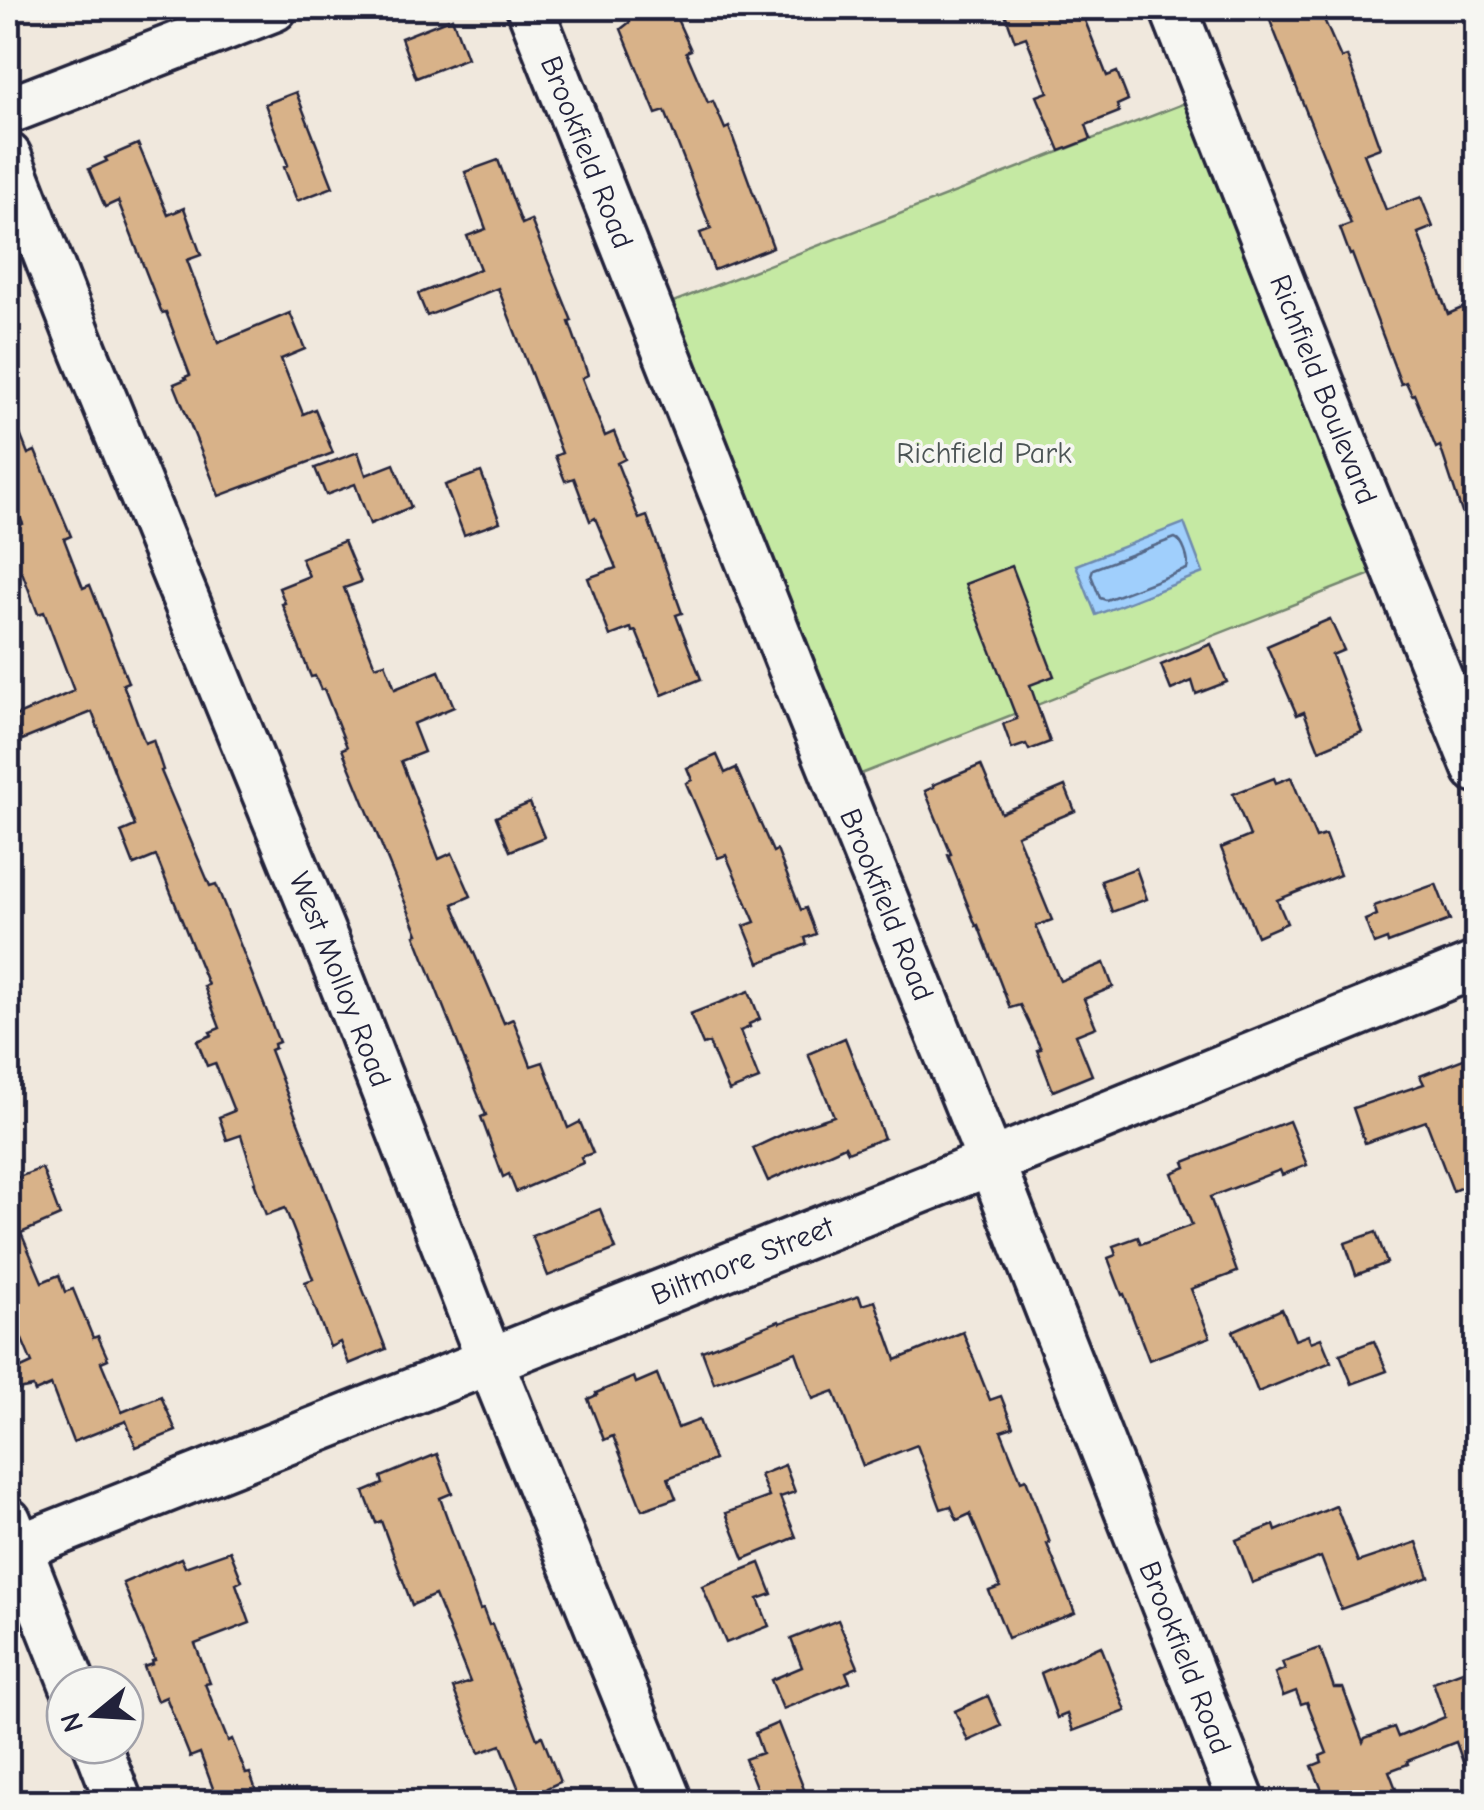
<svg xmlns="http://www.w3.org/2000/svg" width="1484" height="1810" font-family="'Comic Neue',sans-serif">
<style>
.green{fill:#c5e9a3;stroke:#74866f;stroke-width:2.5}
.water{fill:#a0cffc;stroke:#6e8aaf;stroke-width:2.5}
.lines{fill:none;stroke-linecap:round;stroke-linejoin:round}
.shore{stroke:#546788;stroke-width:2.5}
.building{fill:#d8b289;stroke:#22223b;stroke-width:2.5}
.minor-casing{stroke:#22223b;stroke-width:52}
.minor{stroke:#f6f6f2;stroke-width:45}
.labels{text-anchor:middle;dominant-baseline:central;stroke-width:8;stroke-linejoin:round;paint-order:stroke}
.street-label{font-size:30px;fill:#22223b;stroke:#f6f6f2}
.park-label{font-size:30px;fill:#4b5455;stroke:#f6f6f2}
</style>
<rect width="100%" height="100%" fill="#f0e8dd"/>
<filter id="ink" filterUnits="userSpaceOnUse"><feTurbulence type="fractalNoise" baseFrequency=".01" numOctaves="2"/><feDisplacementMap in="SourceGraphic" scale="20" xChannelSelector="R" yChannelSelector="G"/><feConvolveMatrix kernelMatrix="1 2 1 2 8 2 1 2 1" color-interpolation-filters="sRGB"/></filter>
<g filter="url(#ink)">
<path class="green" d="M1208 94 1394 565 838 783 650 311Z"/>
<path class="water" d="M1184 523 1203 573 1096 615 1076 565Z"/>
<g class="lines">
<path class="shore" d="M1175 538C1183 541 1190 561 1187 569L1106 600 1100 598 1091 575 1093 569Z"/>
</g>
<g class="building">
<path d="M623 8H672L691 50 686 52 708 103 713 101 725 129 729 127 773 247 714 270 700 233 711 229 665 111 656 114 621 29 630 22Z"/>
<path d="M1003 8H1080L1107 76 1117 72 1128 100 1117 105 1119 112 1086 125 1091 139 1060 151 1037 96 1048 92 1026 37 1015 41Z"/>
<path d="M1265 8H1319L1341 58 1347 56 1380 148 1364 154 1386 210 1421 197 1433 227 1418 233 1448 314 1476 302V539L1471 540 1440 446 1436 448 1414 394 1412 395 1406 382 1401 384 1352 254 1350 255 1340 228 1351 224Z"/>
<path d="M452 18 467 58 416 78 401 38Z"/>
<path d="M296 92 333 187 297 201 284 167 288 165 265 104Z"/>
<path d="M138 144 168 215 184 208 201 255 187 260 218 343 290 313 305 349 281 359 303 414 315 409 333 453 219 496 174 384 186 379 185 377 190 375 166 312 162 313 118 201 105 207 89 169 107 161 105 158Z"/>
<path d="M498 160 522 224 531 220 572 321 569 322 588 375 582 378 605 436 614 432 625 459 617 463 639 519 647 516 682 613 676 615 701 679 662 695 636 631 632 632 631 628 610 636 588 578 616 568 595 518 590 521 574 478 565 481 555 456 562 453 498 288 427 316 418 294 480 269 467 236 486 229 465 172Z"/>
<path d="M9 406 28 454 35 451 71 536 64 539 83 588 90 585 128 682 123 684 145 743 153 740 163 770 161 771 210 886 216 884 279 1042 274 1044 275 1048 270 1050 386 1349 349 1364 340 1342 330 1347 305 1282 313 1279 285 1208 266 1215 254 1182H256L241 1135 227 1140 219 1117 234 1111 215 1063 207 1066 197 1041 212 1035 210 1032 220 1028 204 986 208 985 156 856 134 865 121 832 135 826 92 712 22 740 13 717 74 691 44 612 38 614 22 572 16 575 8 556V531L23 524 8 489Z"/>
<path d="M358 452 366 475 394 464 411 507 370 524 355 484 326 495 315 468Z"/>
<path d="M481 472 500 522 464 535 445 485Z"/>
<path d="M344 541 361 582 344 588 375 666 385 663 395 689 439 671 454 707 413 724 424 752 401 761 439 859 452 853 471 896 453 904 504 1023 513 1019 531 1066 543 1062 568 1128 580 1122 593 1153 581 1157 583 1163 516 1192 509 1174 503 1177 481 1117 486 1115 415 935 418 934 342 749 347 747 324 689 321 690 315 676 311 677 282 604 285 603 279 588 309 576 301 558Z"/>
<path d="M1012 566 1054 676 1030 685 1050 742 1029 750 1026 744 1012 749 1003 724 1017 719 965 584Z"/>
<path d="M1330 619 1344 650 1332 655 1362 732 1319 750 1304 712 1297 715 1267 646Z"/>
<path d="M1211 644 1227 682 1196 694 1192 681 1171 690 1161 665Z"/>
<path d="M717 755 725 773 736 768 773 852 777 850 801 910 806 908 816 934 805 938 807 944 759 963 744 926 755 922 726 855 718 858 686 783 692 780 687 768Z"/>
<path d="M981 765 1001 813 1065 786 1075 811 1017 835 1052 920 1036 926 1060 981 1104 963 1113 987 1084 999 1096 1027 1076 1035 1092 1075 1053 1091 1037 1050 1041 1049 1020 1005 1010 1008 978 925 976 926 948 855 951 854 925 791 934 787 933 785Z"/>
<path d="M1291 777 1316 838 1325 835 1340 875 1277 900 1287 923 1257 936 1221 848 1250 836 1233 794 1274 778 1276 783Z"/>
<path d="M530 803 544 837 510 851 496 817Z"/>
<path d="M1136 868 1147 899 1112 912 1101 881Z"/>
<path d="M1436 884 1450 920 1388 943 1387 939 1374 944 1365 920 1377 915 1374 906Z"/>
<path d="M749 991 760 1019 749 1024 750 1027 740 1031 759 1079 729 1091 709 1043 703 1045 690 1014Z"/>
<path d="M845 1038 884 1138 848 1152 845 1146 768 1181 753 1148 794 1129 834 1116 808 1054Z"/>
<path d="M1476 1054V1181L1453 1191 1426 1121 1365 1143 1353 1108 1424 1084 1420 1076Z"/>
<path d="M1289 1121 1307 1165 1282 1175 1280 1170 1210 1197 1237 1272 1191 1289 1210 1337 1149 1360 1124 1294 1122 1295 1108 1258 1116 1255 1113 1246 1138 1237 1141 1244 1192 1225 1172 1173 1186 1167 1184 1162Z"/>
<path d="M42 1168 60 1216 21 1233 42 1282 59 1275 65 1292 73 1289 93 1338 98 1336 108 1359 101 1362 122 1412 161 1396 176 1431 136 1447 126 1421 73 1442 51 1385 35 1392 33 1387 8 1392V1374L32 1363 8 1306V1181Z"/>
<path d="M600 1209 616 1249 548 1276 532 1236Z"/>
<path d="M1376 1232 1387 1263 1356 1275 1345 1243Z"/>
<path d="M859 1296 862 1305 875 1301 896 1360 963 1332 990 1400 1001 1396 1013 1427 1001 1431 1021 1481 1026 1479 1050 1543 1047 1544 1075 1613 1008 1638 989 1591 1000 1587 970 1514 957 1520 951 1506 941 1509 917 1445 863 1466 834 1391 813 1399 796 1352 714 1383 702 1351 779 1321 780 1323Z"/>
<path d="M1282 1309 1295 1340 1308 1335 1311 1342 1321 1338 1331 1362 1258 1392 1233 1331Z"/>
<path d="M1374 1341 1387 1371 1352 1384 1340 1354Z"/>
<path d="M657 1374 678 1428 699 1420 714 1460 668 1478 676 1498 642 1510 613 1436 604 1440 588 1399 597 1395 596 1393 634 1377 636 1383Z"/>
<path d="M437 1454 452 1493 440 1498 480 1610 483 1609 489 1625 492 1624 537 1739 542 1736 560 1782 547 1788 553 1802H524L501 1745 479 1753 453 1688 470 1682 435 1595 412 1605 381 1521 376 1523 364 1492 383 1484 381 1477Z"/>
<path d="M785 1465 795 1492 780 1497 796 1537 744 1559 726 1513 769 1497 760 1475Z"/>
<path d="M1336 1506 1358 1562 1417 1542 1429 1577 1341 1609 1321 1557 1252 1583 1236 1540 1274 1525 1276 1531Z"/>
<path d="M230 1551 242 1581 236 1584 250 1623 195 1644 210 1683 205 1684 228 1741 232 1739 246 1774 250 1773 260 1802H218L200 1753 190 1757 166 1697 157 1701 144 1667 153 1664 152 1661 155 1660 123 1583 181 1558 185 1567Z"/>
<path d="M760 1563 772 1594 758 1599 769 1626 726 1643 702 1586Z"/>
<path d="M838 1620 858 1667 846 1672 850 1682 783 1709 771 1680 802 1667 791 1639Z"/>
<path d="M1101 1646 1126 1711 1073 1731 1067 1714 1057 1718 1041 1673Z"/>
<path d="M1320 1648 1334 1688H1343L1363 1742 1365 1738 1394 1727 1398 1737 1445 1717 1433 1682 1476 1666V1788H1472L1456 1742 1407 1761 1408 1764 1389 1771 1401 1802H1327L1312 1766 1322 1762 1320 1756 1327 1753 1307 1702 1301 1704 1296 1691 1283 1696 1275 1673 1285 1669 1282 1662Z"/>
<path d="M988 1696 1001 1726 968 1741 955 1711Z"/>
<path d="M778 1723 809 1802H762L745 1759 762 1753 755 1733Z"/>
</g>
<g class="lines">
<g class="minor-casing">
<g id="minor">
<path id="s1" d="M530 8 790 665 991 1162 1242 1802"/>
<path id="s2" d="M1173 8 1354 467 1476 769"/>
<path d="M8 111 274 8"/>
<path id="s3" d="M8 156 84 351 333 959 490 1361 669 1802"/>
<path d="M8 1521 73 1685"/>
<path id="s4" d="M8 1552 991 1162 1476 965"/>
<path d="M97 1745 119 1802"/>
</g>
</g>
<use href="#minor" class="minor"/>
</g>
</g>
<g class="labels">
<g class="street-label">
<text stroke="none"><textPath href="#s1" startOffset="155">Brookfield Road</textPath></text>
<text stroke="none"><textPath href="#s2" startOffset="410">Richfield Boulevard</textPath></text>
<text stroke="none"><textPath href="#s1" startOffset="965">Brookfield Road</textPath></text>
<text stroke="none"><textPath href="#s3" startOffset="888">West Molloy Road</textPath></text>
<text stroke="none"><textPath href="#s4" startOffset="790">Biltmore Street</textPath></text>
<text stroke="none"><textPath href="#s1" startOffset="1775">Brookfield Road</textPath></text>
</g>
<g class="park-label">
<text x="984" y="453">Richfield Park</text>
</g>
</g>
<rect width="1484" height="1810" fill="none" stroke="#f6f6f2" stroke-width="40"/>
<rect x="20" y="20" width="1444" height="1770" fill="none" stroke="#22223b" stroke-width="4" filter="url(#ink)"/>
<g transform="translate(95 1715) rotate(252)"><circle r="48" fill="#f6f6f2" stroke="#a1a1a9" stroke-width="2.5"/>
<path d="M0-8L18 38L0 25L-18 38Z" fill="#22223b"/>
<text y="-15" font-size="28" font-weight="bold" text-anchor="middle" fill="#22223b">N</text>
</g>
</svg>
